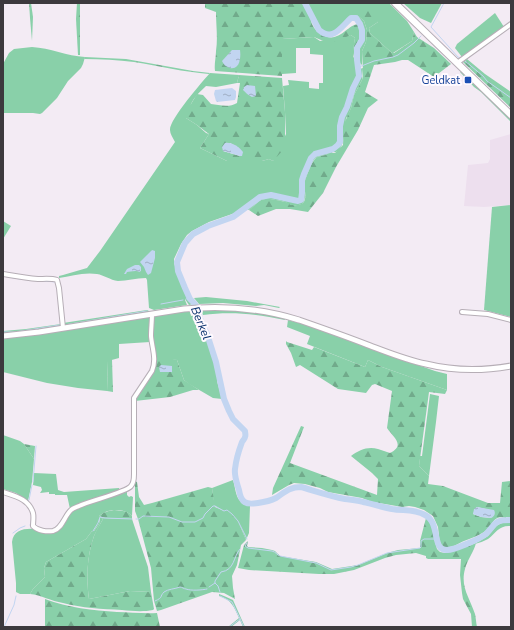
<svg xmlns="http://www.w3.org/2000/svg" width="514" height="630" font-family="'Nunito Sans',sans-serif">
<style>
.built{fill:#eddfee}
.grass{fill:#89d0a9}
.forest{fill:url(#forest-firs);fill-rule:evenodd}
.water{fill:url(#water-ripples)}
.lines{fill:none;stroke-linecap:round;stroke-linejoin:round}
.stream{stroke:#c2d5f1;stroke-width:1}
.river{stroke:#c2d5f1;stroke-width:6}
.minor-casing{stroke:#b6aeb6;stroke-width:6}
.tertiary-casing{stroke:#b6aeb6;stroke-width:7}
.secondary-casing{stroke:#b6aeb6;stroke-width:8}
.minor{stroke:#fff;stroke-width:4}
.tertiary{stroke:#fff;stroke-width:5}
.secondary{stroke:#fff;stroke-width:6}
.transit-dot{fill:#1a4fb4;stroke:#fffaff;stroke-width:1.5}
.labels{text-anchor:middle;dominant-baseline:central;stroke-width:4;stroke-linejoin:round;paint-order:stroke}
.transit-label{font-size:11px;fill:#164399;stroke:#fffaff;text-anchor:end}
.water-label{font-size:12px;font-style:italic;fill:#0a326d;stroke:#fffaff}
</style>
<defs>
<pattern id="forest-firs" width="22" height="20" patternUnits="userSpaceOnUse"><rect width="22" height="20" fill="#89d0a9"/><path d="M5 1l3.5 6h-7zM16 11l3.5 6h-7z" fill="#71aa8b"/></pattern>
<pattern id="water-ripples" width="26" height="14" patternUnits="userSpaceOnUse"><rect width="26" height="14" fill="#c2d5f1"/><path d="M2 4q2-2 4 0t4 0M15 11q2-2 4 0t4 0" fill="none" stroke="#9faec4"/></pattern>
</defs>
<rect width="100%" height="100%" fill="#f3ebf4"/>
<path class="built" d="M511 134V205L484 207 464 206 468 165 488 163 490 159V140Z"/>
<g class="grass">
<path d="M307 3H389L407 21 414 32 412 41 393 53H392L370 33 369 28 378 22 357 15 364 21 367 30 366 42 362 51V64L361 65C359 60 357 54 359 49 359 46 362 44 363 40 365 34 363 20 356 17 354 16 352 16 350 16 343 25 336 35 324 32L320 29Z"/>
<path d="M403 3H442L431 23 420 18Z"/>
<path d="M495 13 504 27 462 57 455 48 457 44Z"/>
<path d="M351 35 355 38 353 51V56L357 64 358 75 352 87 345 108 341 117 339 125 338 142 334 147 316 152 309 158 301 177 299 199 298 200 290 197 270 194 260 195 235 213 209 222 192 231 187 235 181 244 174 259V263L175 266 176 271 183 289 188 299 193 304 189 305 185 299V300L187 305 154 310 149 308 147 280 146 278C136 278 127 281 118 281 110 280 104 275 97 274 84 272 71 276 59 278V276L63 275 87 268 100 251 175 142C173 138 170 134 170 130 169 120 202 82 210 73L239 75 237 83 216 87 206 86C193 98 191 102 186 118L197 125 206 133 209 134 200 148 227 161H262L269 159 273 161 286 134 285 112 283 86 289 85 288 80 309 82V88L319 89V83H323V55L310 54V48H296V73L282 74V39L314 37 320 41Z"/>
<path d="M32 47C50 48 67 56 85 57L83 64 81 68 68 81 57 98 42 113 40 114 33 113H3V64L9 53 14 49Z"/>
<path d="M363 68 362 80 354 95 351 108 348 116 346 118C345 126 345 159 330 151 330 152 326 155 325 155 322 156 319 156 316 158 312 160 305 178 305 183 304 188 307 200 302 204 300 205 293 206 290 205 290 205 286 202 285 202 280 200 265 198 261 200 257 202 253 207 249 210L247 209C252 205 257 200 263 198 272 194 289 200 298 202L302 200C303 194 302 188 303 182 304 175 308 165 312 159 318 150 332 154 339 145 344 139 341 126 344 118 345 115 346 113 348 110 350 103 351 96 354 89 358 79 360 81 360 69Z"/>
<path d="M462 71 511 119V122L481 92 474 87 460 72Z"/>
<path d="M511 205V317L484 310 492 207Z"/>
<path d="M3 221 11 226 3 239Z"/>
<path d="M206 297 247 301 280 307 279 308 264 305 256 306 223 303 199 304 194 298Z"/>
<path d="M147 310 149 311V313L65 326 63 323Z"/>
<path d="M195 310 201 329 206 337 215 366 217 373V381L222 399 213 398 189 384 184 380 177 360 156 358C154 347 149 324 156 315L190 311 191 316H192L191 311Z"/>
<path d="M201 310H242L284 317 285 320C257 314 231 311 203 315Z"/>
<path d="M149 316 151 319 150 342 119 344V358L108 361 107 391 78 388 47 383 3 372V338Z"/>
<path d="M288 320 303 324 435 371 447 374V390L382 367 368 360 365 367 307 344 310 336 287 327Z"/>
<path d="M61 324V327L3 334V331L26 329Z"/>
<path d="M430 394 439 396 436 422 429 476 419 466 420 456H422Z"/>
<path d="M3 435 20 441 24 444 34 459 32 482 28 501 16 493 3 489Z"/>
<path d="M34 473 56 474 58 490 64 492 119 488V491L70 509 67 495H55V494H49V492L40 493 42 490 41 487 33 485Z"/>
<path d="M233 480C237 494 235 502 250 506L249 533 246 540C241 528 239 520 228 513 223 510 218 509 214 505L212 488Z"/>
<path d="M127 490V495L129 497 131 496 133 497 132 516C127 510 116 509 108 511 104 512 102 514 99 516L105 518 132 519 148 567 151 592 130 591 89 599C86 578 87 556 94 536 96 530 100 525 103 519L101 518 99 519V524L93 532 92 531 86 539 46 562 44 568 45 577 33 589 30 594H20L16 592V583L12 542C14 523 40 529 52 532L71 511 81 506Z"/>
<path d="M504 522 511 523V526C499 525 497 532 488 539 484 541 479 543 475 544L476 543 488 536 496 526Z"/>
<path d="M219 594 224 596 233 600 245 627H243L240 620 231 627H228L239 618C234 607 232 600 219 596Z"/>
</g>
<g class="forest">
<path d="M29 3H31L33 17 32 41 30 18Z"/>
<path d="M77 3H80V55H78L76 19Z"/>
<path d="M205 3H303C305 7 308 10 309 14 311 18 311 23 313 26 315 30 319 33 322 35 342 45 348 20 362 25 365 33 357 41 355 48 355 52 355 56 355 59 351 53 354 45 355 38L351 35 336 41 328 43 314 37 282 39V76L215 71C214 64 216 58 216 51 218 38 216 25 216 12L205 8Z"/>
<path d="M370 8 378 22 369 28 370 33 392 53H394L412 41 414 32 417 37 434 48 451 64 434 77 408 60H402L395 62 374 65 365 92 378 100 368 108 358 130 336 167 323 193 308 212 290 209H276L258 216 249 210C253 207 257 202 261 200 267 197 283 201 289 203L290 205C294 205 299 206 303 203 308 198 303 187 305 181 306 177 312 161 316 158 318 156 322 156 325 155 326 155 330 152 330 151L333 153H335L343 145 344 124 351 108 354 95 362 80 363 76V71L362 51 366 42 367 30 364 21 357 15Z"/>
<path d="M85 57 126 59 193 71 210 73 209 74C184 72 159 66 134 62 118 60 101 59 84 59Z"/>
<path d="M467 59 485 74 511 92V108L463 62Z"/>
<path d="M239 75 282 78 285 112V148L273 161 269 159 262 161H227L200 148 209 134 197 125 186 118 184 112 186 107 191 104 197 94 203 95 211 104C219 105 229 108 237 103L240 83H237ZM230 143 239 148 240 156 223 151Z"/>
<path d="M286 341 287 342 312 350 314 347 365 367 368 360 382 367 447 390 445 394 429 392 419 466 429 476 428 484 443 486 488 503H500L502 482 511 481V517H506V518C492 514 493 527 484 532 478 536 471 538 464 541 459 543 454 547 449 547 445 548 443 547 440 545L438 527 433 516 424 510 415 507 409 506 402 507 385 504 372 502 362 498 328 492 320 488 305 484 294 483 289 485 272 495 273 488 301 426 304 427 290 463 377 495 378 479 372 473 351 456C359 450 368 446 378 449 382 450 386 452 390 453 406 445 393 437 387 428L392 391 375 384 372 385 366 393 338 389 300 365 296 367 291 353 286 344ZM477 507 494 511 491 518 481 517 473 514Z"/>
<path d="M164 357 177 360 184 380 199 390H193L170 397 135 401V398L145 383 156 358Z"/>
<path d="M108 360H112L113 392 107 391Z"/>
<path d="M24 444 35 446 34 459Z"/>
<path d="M135 481 137 482 139 497 144 505 152 503 208 487 212 488 215 507 224 511H227L231 514 238 521 246 540 241 545 237 565 232 576 233 588 235 599 224 593 212 592 161 610 157 611 154 601 151 568 138 519 135 511Z"/>
<path d="M114 510C122 511 127 510 132 516V519L105 518 99 516C104 512 108 511 114 510Z"/>
<path d="M100 517 103 519C100 524 97 530 94 536 87 556 86 578 89 599L130 591 151 592 154 609 153 610C143 612 132 611 122 610 102 609 82 608 63 603 51 601 41 595 30 594L33 589 45 577 44 568 46 562 86 539 92 531H94L99 524Z"/>
<path d="M426 518 432 525 434 538 437 549 440 552 445 553 450 552 458 548H463L476 543C474 552 467 560 465 569 460 587 470 598 475 614 476 618 476 623 477 627H472L471 614 463 599 462 593 460 575 461 559H428L426 558V556L416 553 396 555 385 558 354 570 334 574H319L249 570 238 568 244 545 248 541 247 546 248 547 262 548 272 550 275 551 280 556 316 562 332 569 358 565 387 553 398 550 420 548V541Z"/>
<path d="M45 599C68 608 93 610 117 612 130 612 144 614 157 613L160 627H45Z"/>
</g>
<g class="water">
<path d="M232 50H240C241 57 240 70 230 68 226 67 224 65 222 61Z"/>
<path d="M247 85 255 86 256 96 252 97C248 95 246 93 243 90L244 87Z"/>
<path d="M232 88 236 91V97L235 100 217 102 216 101 214 94 215 90Z"/>
<path d="M225 143C232 142 239 147 243 152L242 156H240L223 151 222 147Z"/>
<path d="M152 250 155 251V258L151 273 148 275 146 272 144 267 140 262Z"/>
<path d="M135 265H139L141 267V271L139 272C136 270 130 272 127 272L126 274H124L127 269Z"/>
<path d="M161 365 172 366V372H160L159 367Z"/>
<path d="M477 507 494 510C496 514 494 517 491 518L481 517 473 514 474 509Z"/>
</g>
<g class="lines">
<g class="stream">
<path d="M444 3 431 27 458 57 460 58"/>
<path d="M465 61 483 76 487 81 511 98"/>
<path d="M359 67 374 61 393 57 398 55 414 43 421 36"/>
<path d="M3 276 20 279 56 282"/>
<path d="M186 299 190 298"/>
<path d="M161 304 183 300"/>
<path d="M64 325 147 311"/>
<path d="M3 332H15L60 325"/>
<path d="M33 482 36 446"/>
<path d="M28 501 29 500 32 485"/>
<path d="M136 519H139L143 516 169 517 182 522H195L203 518 205 514 213 506H215L224 511 227 510 232 514 238 521 247 539"/>
<path d="M30 525 31 523 32 517"/>
<path d="M93 531 98 523 100 517 104 518 132 519"/>
<path d="M13 533 20 528 25 526"/>
<path d="M247 543 245 546 248 548 272 551C276 552 277 555 280 556L316 563 331 570 351 567 358 565 387 553 420 548 421 547V541L424 539H437"/>
<path d="M215 583 218 586 220 592"/>
<path d="M209 587 215 583V581L221 572C235 570 233 557 240 549"/>
<path d="M220 596 232 602 244 627"/>
<path d="M155 601C164 597 159 597 164 592 168 589 175 589 180 587 182 587 184 589 186 589 191 591 203 590 207 589"/>
<path d="M4 627 14 605 16 596"/>
<path d="M229 627 240 619"/>
</g>
<path class="river" d="M305 3 319 30C333 42 341 27 351 18H356L360 24 362 30V40L357 48V60L359 76 353 88 347 107 342 117 340 126V142L338 145 333 149 315 154 311 158 304 174 302 180V193L301 200 298 201 271 195 260 197 233 217 208 226 193 234 185 243 177 262 178 271 185 288 190 299 195 304 202 324 207 334 216 362 224 399 229 411 233 419 245 431C245 433 246 435 245 437 245 439 243 440 242 442 239 450 236 460 235 469 234 476 237 483 239 490 241 503 246 505 258 503 265 502 270 501 276 498 285 492 289 487 301 487 315 491 330 496 345 499 351 500 357 500 363 502 373 504 382 507 392 509 404 511 414 509 425 515 441 523 431 550 447 550 454 550 480 539 486 534 497 523 493 520 511 520"/>
<g class="minor-casing">
<g id="minor">
<path d="M457 63 511 24"/>
<path d="M3 274C15 276 26 278 38 279 44 279 51 278 57 280L59 288 63 328"/>
<path d="M462 312 488 314 511 320"/>
<path d="M3 492C15 496 29 499 33 513 34 517 33 522 33 526 38 531 47 532 53 531 62 529 65 515 71 510 73 508 77 507 79 506 89 501 127 492 131 486 134 483 134 478 134 474V398L152 371C157 359 152 348 151 336 151 329 152 321 152 314"/>
</g>
</g>
<g class="tertiary-casing">
<path id="tertiary" d="M3 336 39 332 184 309C224 305 260 308 299 320 322 328 345 336 368 345 387 352 406 360 426 364 454 371 483 371 511 366"/>
</g>
<g class="secondary-casing">
<path id="secondary" d="M395 3 511 115"/>
</g>
<use href="#minor" class="minor"/>
<use href="#tertiary" class="tertiary"/>
<use href="#secondary" class="secondary"/>
</g>
<rect class="transit-dot" x="464" y="76" width="8" height="8" rx="2"/>
<g class="labels">
<g class="transit-label">
<text x="460" y="80">Geldkat</text>
</g>
<g class="water-label">
<text transform="translate(201 323) rotate(68)">Berkel</text>
</g>
</g>
<rect width="514" height="630" fill="none" stroke="#3c393d" stroke-width="8"/>
</svg>
